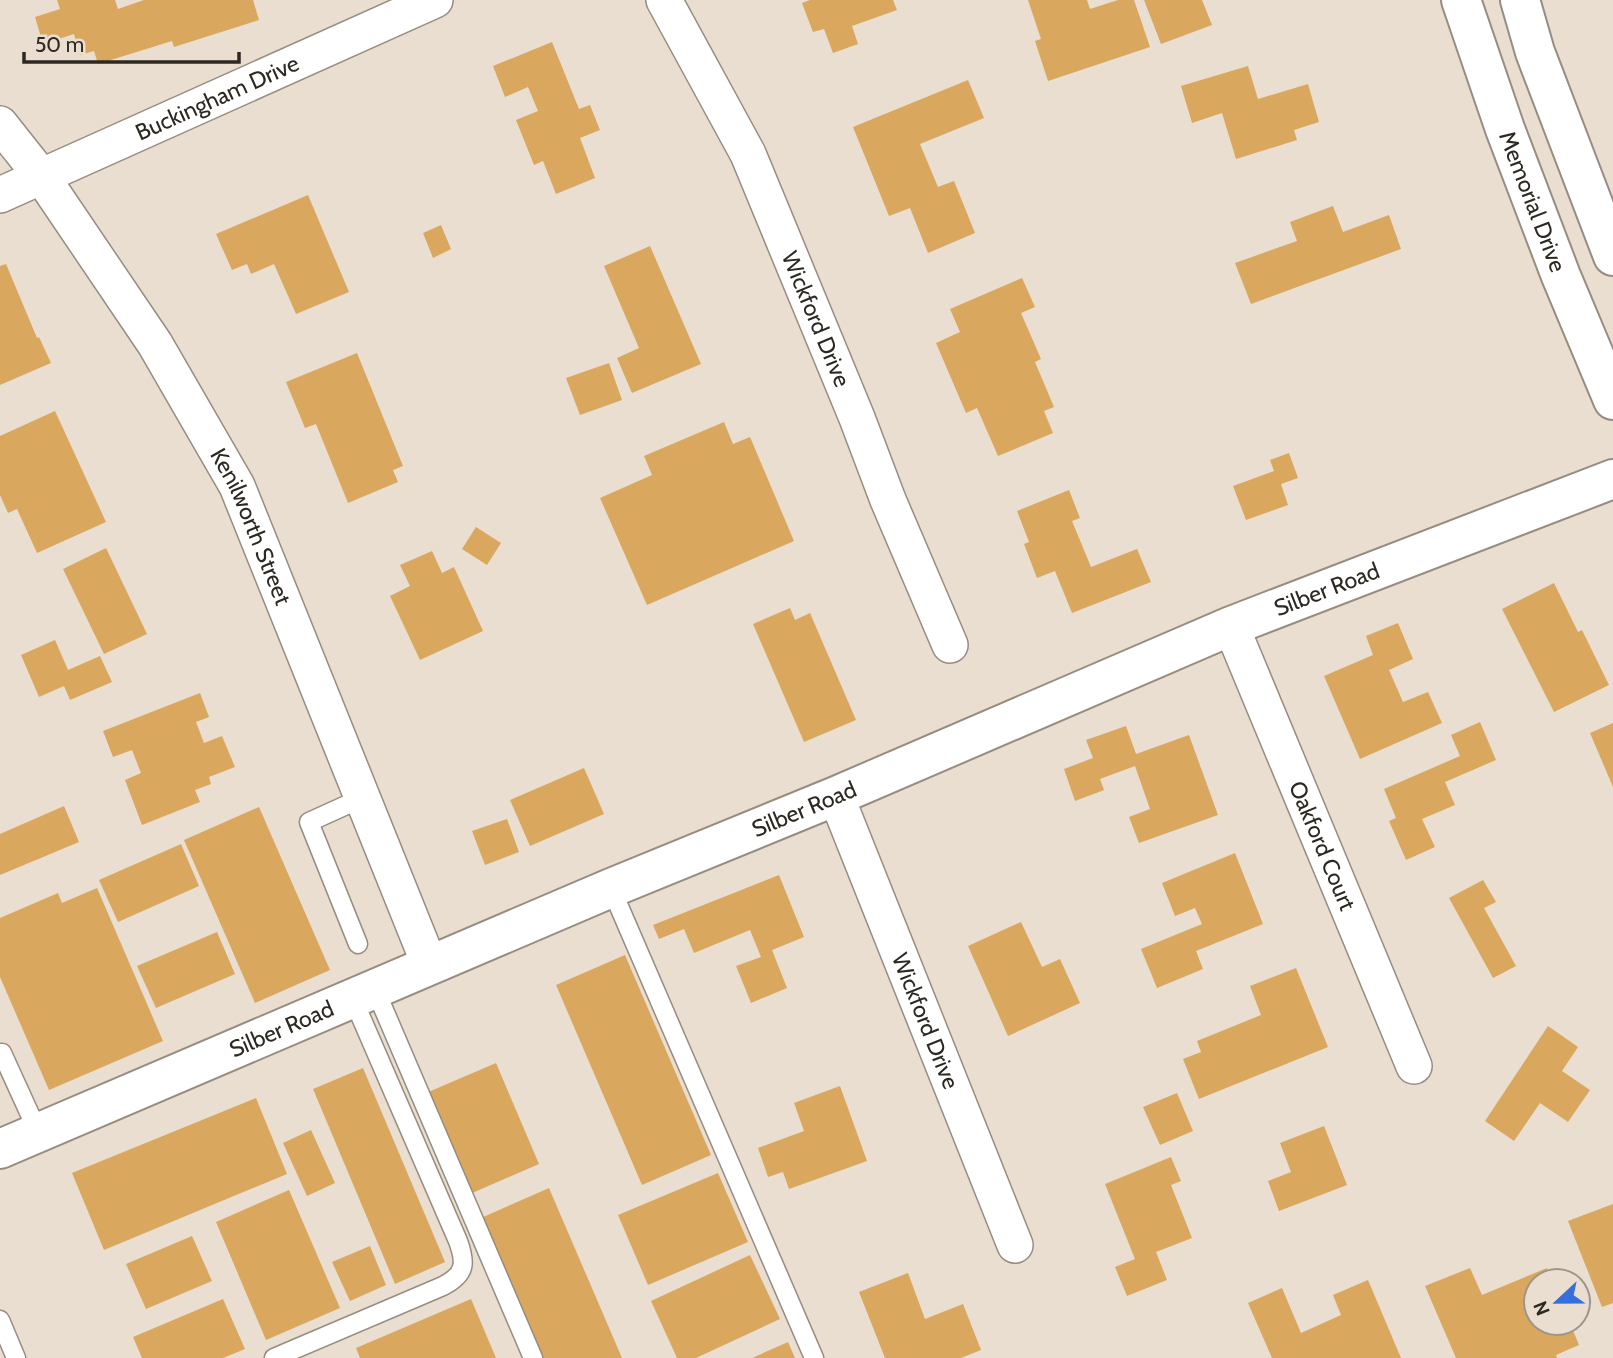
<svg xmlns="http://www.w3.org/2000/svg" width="1613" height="1358" font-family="Cabin,sans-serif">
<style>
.building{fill:#daa75f}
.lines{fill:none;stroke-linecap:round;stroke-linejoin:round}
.lane-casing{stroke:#968c80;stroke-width:21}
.street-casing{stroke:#968c80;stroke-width:38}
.secondary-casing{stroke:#968c80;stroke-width:42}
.lane{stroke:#fff;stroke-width:18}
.street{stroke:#fff;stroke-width:35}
.secondary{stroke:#fff;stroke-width:38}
.labels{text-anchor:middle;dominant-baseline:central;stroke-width:5;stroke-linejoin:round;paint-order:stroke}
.street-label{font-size:23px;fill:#2c2822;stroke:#e9ded0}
</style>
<rect width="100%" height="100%" fill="#e9ded0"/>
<g class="building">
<path d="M57 0H115L118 9 144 0H253L259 20 174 47 172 41 98 64 94 51 80 55 74 34 43 44 35 17 60 9Z"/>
<path d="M810 0H893L897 10 852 26 858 44 833 53 824 29 813 32 802 3Z"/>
<path d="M1028 0H1087L1090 9 1118 0H1134L1150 47 1048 81 1035 41 1041 39Z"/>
<path d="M1144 0H1202L1212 25 1161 44Z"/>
<path d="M552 42 579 109 590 105 600 130 580 138 595 178 556 194 543 161 534 165 516 120 538 111 528 87 505 97 493 66Z"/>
<path d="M1248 66 1258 99 1308 84 1319 122 1294 130 1297 140 1236 159 1222 113 1192 123 1181 86Z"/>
<path d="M968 80 984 118 920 144 938 187 954 181 975 233 928 253 910 208 889 216 853 127Z"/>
<path d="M308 195 349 292 296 314 274 264 251 274 247 264 232 270 216 234Z"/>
<path d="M1333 206 1343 232 1389 215 1401 249 1251 304 1235 263 1297 241 1290 222Z"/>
<path d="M441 225 451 249 433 258 423 233Z"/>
<path d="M650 246 701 364 632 393 617 358 639 348 604 266Z"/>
<path d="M6 264 37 338 39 337 51 363 0 385V266Z"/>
<path d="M1022 278 1035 307 1021 313 1041 359 1035 362 1054 407 1044 411 1053 433 998 456 977 408 966 413 936 343 960 332 950 309Z"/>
<path d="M357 353 403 466 393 470 398 482 348 503 316 424 305 428 286 382Z"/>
<path d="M609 363 622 400 580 415 566 378Z"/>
<path d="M55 411 106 522 37 553 17 509 8 513 0 495V436Z"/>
<path d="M724 422 733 444 750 437 794 541 647 605 600 498 652 475 644 456Z"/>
<path d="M1289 453 1298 478 1281 484 1288 505 1246 520 1233 486 1274 471 1270 460Z"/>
<path d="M1069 490 1080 518 1072 521 1091 567 1137 549 1151 582 1072 613 1055 571 1037 578 1024 544 1029 542 1017 511Z"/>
<path d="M476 527 501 543 487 565 462 549Z"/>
<path d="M106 548 147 634 104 654 63 569Z"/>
<path d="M432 551 442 573 454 567 483 631 420 660 390 596 410 586 400 565Z"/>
<path d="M1554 583 1578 632 1582 630 1609 685 1554 712 1502 609Z"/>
<path d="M790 608 795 620 810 613 856 720 804 742 753 624Z"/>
<path d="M1398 623 1413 659 1389 670 1403 702 1428 692 1442 723 1360 759 1324 676 1373 655 1366 636Z"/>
<path d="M55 640 68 670 100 656 112 682 70 700 64 686 39 697 21 655Z"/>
<path d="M200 693 209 717 196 722 204 743 222 736 235 767 209 777 211 784 195 790 200 802 142 825 125 780 141 773 132 750 113 757 103 731Z"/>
<path d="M1480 722 1496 760 1445 782 1455 805 1422 819 1435 847 1406 860 1389 821 1396 818 1384 789 1460 756 1451 735Z"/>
<path d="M1613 723V787L1590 733Z"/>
<path d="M1126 726 1136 754 1189 735 1218 815 1139 843 1129 817 1150 809 1135 766 1100 779 1104 790 1075 801 1064 769 1093 758 1086 740Z"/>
<path d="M584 768 604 814 530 846 510 800Z"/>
<path d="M64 806 79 842 0 875V834Z"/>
<path d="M259 807 330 970 255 1003 184 840Z"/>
<path d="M507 819 519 852 485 865 472 831Z"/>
<path d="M181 844 199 886 118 922 99 880Z"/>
<path d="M1235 853 1263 924 1196 951 1203 969 1157 988 1141 949 1202 924 1195 908 1175 916 1162 883Z"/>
<path d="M779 875 804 937 772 950 787 988 751 1003 736 966 761 957 750 930 694 953 684 929 659 939 653 925Z"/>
<path d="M1483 880 1496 902 1484 908 1516 966 1493 978 1449 898Z"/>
<path d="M97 888 163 1041 49 1090 0 977V918L58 893 62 903Z"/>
<path d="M1021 922 1042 967 1060 959 1080 1003 1008 1036 968 946Z"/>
<path d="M217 932 235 974 156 1008 137 966Z"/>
<path d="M625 955 711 1155 642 1185 556 985Z"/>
<path d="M1296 968 1328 1047 1199 1099 1183 1059 1201 1052 1197 1041 1261 1015 1250 986Z"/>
<path d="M1548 1026 1578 1047 1562 1071 1590 1090 1568 1122 1540 1103 1514 1141 1485 1121Z"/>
<path d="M496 1063 539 1164 470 1194 426 1093Z"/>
<path d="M363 1068 445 1262 395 1284 313 1089Z"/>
<path d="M840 1086 867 1161 789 1189 783 1172 768 1177 758 1148 804 1131 794 1103Z"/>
<path d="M1177 1093 1193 1131 1160 1145 1143 1107Z"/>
<path d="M256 1098 287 1174 104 1250 72 1173Z"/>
<path d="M1324 1126 1347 1185 1279 1211 1268 1181 1291 1172 1280 1143Z"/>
<path d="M311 1130 335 1183 307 1196 283 1143Z"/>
<path d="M1171 1157 1181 1181 1171 1185 1192 1238 1156 1252 1167 1280 1127 1296 1115 1267 1135 1259 1105 1184Z"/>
<path d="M718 1173 748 1242 648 1285 618 1215Z"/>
<path d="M549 1188 622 1358H541L481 1218Z"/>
<path d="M289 1190 340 1308 266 1340 216 1222Z"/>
<path d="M1613 1204V1303L1602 1307 1568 1221Z"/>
<path d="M192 1236 212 1281 146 1309 126 1264Z"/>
<path d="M370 1246 386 1285 350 1301 332 1262Z"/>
<path d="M750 1255 780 1319 696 1358H677L651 1301Z"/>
<path d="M1470 1268 1482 1295 1547 1268 1552 1281H1536V1323H1570L1579 1345 1556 1355 1557 1358H1456L1425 1286Z"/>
<path d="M908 1273 925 1319 963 1304 981 1350 961 1358H885L859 1292Z"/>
<path d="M1368 1280 1401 1358H1272L1248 1303 1282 1288 1301 1333 1341 1315 1333 1295Z"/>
<path d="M223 1299 245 1349 223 1358H142L133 1337Z"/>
<path d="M471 1299 496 1358H360L356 1348Z"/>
<path d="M788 1342 795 1358H752Z"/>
</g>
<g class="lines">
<g class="lane-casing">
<g id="lane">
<path d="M611 888 814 1358"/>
<path d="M358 944 309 822 362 798"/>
<path d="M375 989 533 1358"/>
<path d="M0 1053H2L38 1132"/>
<path d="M0 1320 16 1358"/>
<path d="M274 1358 443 1286C466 1274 466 1263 458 1241L353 999"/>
</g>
</g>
<g class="street-casing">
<g id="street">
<path id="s1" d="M664 0 748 154 857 418 888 500 950 645"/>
<path id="s2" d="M0 124 42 177 155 344 237 486 430 966"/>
<path id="s3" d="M0 195 435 0"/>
<path id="s4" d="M1231 626 1414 1066"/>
<path id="s5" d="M836 796 1015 1245"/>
</g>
</g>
<g class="secondary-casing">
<g id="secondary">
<path id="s6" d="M1461 0 1505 129 1561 276 1613 400"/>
<path d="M1520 0 1535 52 1613 256"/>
<path id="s7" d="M0 1149 611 888 836 796 1231 626 1613 479"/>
</g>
</g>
<use href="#lane" class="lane"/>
<use href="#street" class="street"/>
<use href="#secondary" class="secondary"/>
</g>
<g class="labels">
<g class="street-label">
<text stroke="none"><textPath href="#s3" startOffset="238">Buckingham Drive</textPath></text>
<text stroke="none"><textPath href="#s6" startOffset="214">Memorial Drive</textPath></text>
<text stroke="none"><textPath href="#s1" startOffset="354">Wickford Drive</textPath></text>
<text stroke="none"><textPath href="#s2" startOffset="476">Kenilworth Street</textPath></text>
<text stroke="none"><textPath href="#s7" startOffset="1440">Silber Road</textPath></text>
<text stroke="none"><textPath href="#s7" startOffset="873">Silber Road</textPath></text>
<text stroke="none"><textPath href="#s4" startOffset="238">Oakford Court</textPath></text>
<text stroke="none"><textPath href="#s5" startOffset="242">Wickford Drive</textPath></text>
<text stroke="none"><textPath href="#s7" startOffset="306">Silber Road</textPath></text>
</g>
</g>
<g transform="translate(1557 1302) rotate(248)"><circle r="33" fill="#e9ded0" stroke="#9d958a" stroke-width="2"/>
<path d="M0-5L12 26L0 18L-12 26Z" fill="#366edd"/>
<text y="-10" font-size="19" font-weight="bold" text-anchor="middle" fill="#2c2822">N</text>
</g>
<path d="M24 52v10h215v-10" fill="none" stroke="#2c2822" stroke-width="3.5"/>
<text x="35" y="52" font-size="21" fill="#2c2822" stroke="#e9ded0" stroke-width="5" paint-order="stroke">50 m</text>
</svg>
